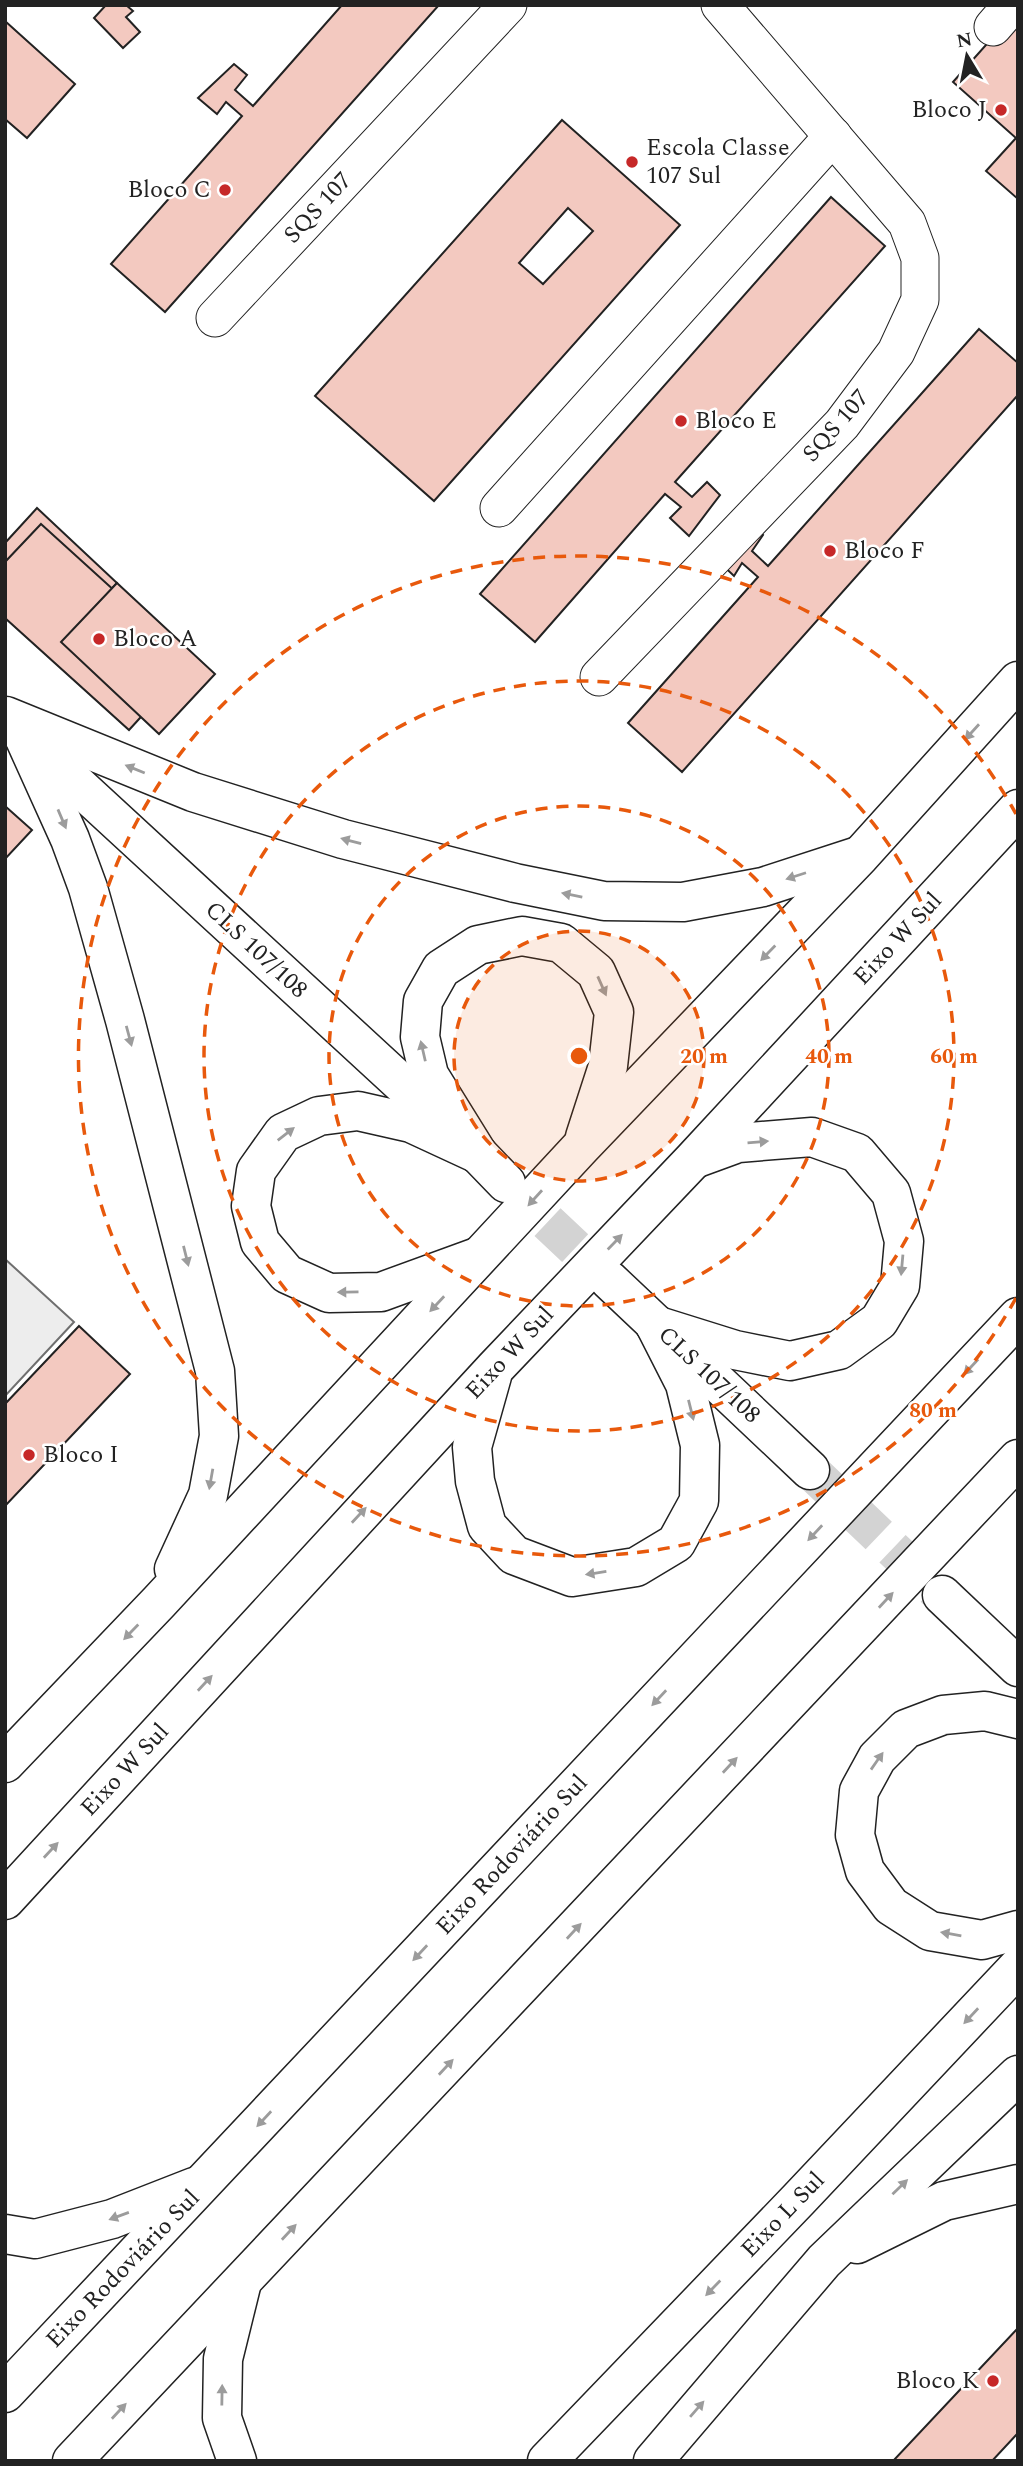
<svg xmlns="http://www.w3.org/2000/svg" width="1023" height="2466" font-family="Spectral,serif">
<style>
.parking{fill:#ededed;stroke:#6f6f6f;stroke-width:2}
.building{fill:#f3c9c0;stroke:#222;stroke-width:2;fill-rule:evenodd}
.lines{fill:none;stroke-linecap:round;stroke-linejoin:round}
.secondary-tunnel{stroke:#d3d3d3;stroke-width:38;stroke-dasharray:38 19;stroke-linecap:butt}
.street-casing{stroke:#222;stroke-width:39}
.secondary-casing{stroke:#222;stroke-width:41}
.primary-casing{stroke:#222;stroke-width:41}
.highway-casing{stroke:#222;stroke-width:41}
.street{stroke:#fff;stroke-width:37}
.secondary{stroke:#fff;stroke-width:38}
.primary{stroke:#fff;stroke-width:38}
.highway{stroke:#fff;stroke-width:38}
.oneway{fill:#9c9c9c}
.ring{fill:none;stroke:#e8590c;stroke-width:3.5;stroke-dasharray:12 9}
.poi-dot{fill:#c62828;stroke:#fff;stroke-width:2.5}
.labels{text-anchor:middle;dominant-baseline:central;stroke-width:5;stroke-linejoin:round;paint-order:stroke}
.poi-label{font-size:24px;fill:#222;stroke:#fff;text-anchor:start}
.street-label{font-size:24px;fill:#222;stroke:#fff}
.centre{fill:#e8590c;stroke:#fff;stroke-width:3.5}
.ring-label{font-size:21px;text-anchor:middle;font-weight:bold;fill:#e8590c;stroke:#fff;stroke-width:5;stroke-linejoin:round;paint-order:stroke}
</style>
<rect width="100%" height="100%" fill="#fff"/>
<path class="parking" d="M5 1259 74 1322 5 1396Z"/>
<g class="building">
<path d="M106 5H126L133 11 126 17 140 32 123 48 94 18Z"/>
<path d="M342 5H439L165 312 111 264 242 116 226 102 217 114 198 98 234 64 247 75 235 90 253 106Z"/>
<path d="M1018 9V199L986 171 1016 138 953 82Z"/>
<path d="M5 21 75 84 27 138 5 119Z"/>
<path d="M562 120 680 225 434 501 315 396ZM568 208 593 231 543 284 519 263Z"/>
<path d="M831 197 885 246 675 482 692 497 707 482 720 495 689 536 670 518 681 507 665 494 535 642 480 594Z"/>
<path d="M979 329 1018 363V395L682 772 628 723 758 577 742 563 734 576 714 557 750 523 763 535 752 551 768 566Z"/>
<path d="M37 508 117 583 61 642 5 589V543Z"/>
<path d="M41 524 192 661 129 730 5 618V562Z"/>
<path d="M117 583 215 674 159 734 61 642Z"/>
<path d="M5 806 32 830 5 859Z"/>
<path d="M79 1326 130 1374 5 1506V1404Z"/>
<path d="M1018 2328V2433L992 2461H893Z"/>
</g>
<g class="lines">
<g class="secondary-tunnel">
<path d="M506 1183 609 1280"/>
<path d="M810 1470 938 1592"/>
</g>
<g class="street-casing">
<g id="street">
<path d="M993 27 1012 5"/>
<path d="M215 318 508 5"/>
<path d="M499 508 833 136"/>
<path d="M599 677 842 424 896 352 920 300V258L907 223 720 5"/>
</g>
</g>
<g class="secondary-casing">
<g id="secondary">
<path d="M21 733 478 1154 506 1183"/>
<path d="M609 1280 810 1470"/>
<path d="M942 1595 1018 1667"/>
</g>
</g>
<g class="primary-casing">
<g id="primary">
<path d="M6 716 193 792 343 839 515 883 604 901 683 902 763 887 855 857"/>
<path d="M23 735 70 839 88 888 125 1020 215 1371 219 1436 208 1495 174 1569"/>
<path d="M478 1154 429 1075 420 1037 423 1001 441 969 478 945 522 936 561 943 596 972 614 1012 608 1066 585 1137"/>
<path d="M477 1257 381 1292 329 1293 287 1274 260 1242 251 1206 256 1171 283 1133 319 1116 358 1111 411 1123 478 1154"/>
<path d="M655 1325 735 1350 790 1361 839 1350 879 1321 900 1286 904 1241 891 1193 857 1153 812 1137 738 1143 697 1158"/>
<path d="M492 1376 472 1447 475 1481 487 1526 514 1555 572 1577 636 1567 676 1543 699 1501 700 1445 685 1384 655 1325"/>
<path d="M1018 1719 985 1711 943 1715 906 1729 877 1758 859 1791 855 1835 865 1871 891 1906 930 1931 982 1940 1018 1930"/>
<path d="M5 1763 159 1602 581 1147 860 856 1018 681"/>
<path d="M5 1900 495 1368 693 1160 1018 809"/>
<path d="M857 2244 944 2201 1018 2184"/>
<path d="M547 2461 799 2199 1018 1967"/>
<path d="M653 2461 824 2261 1018 2075"/>
</g>
</g>
<g class="highway-casing">
<g id="highway">
<path d="M5 2234 35 2239 112 2219 194 2187"/>
<path d="M5 2393 1018 1317"/>
<path d="M72 2461 1018 1459"/>
<path d="M237 2461 222 2418 223 2359 241 2286"/>
</g>
</g>
<use href="#street" class="street"/>
<use href="#secondary" class="secondary"/>
<use href="#primary" class="primary"/>
<use href="#highway" class="highway"/>
</g>
<defs><path id="oneway-solid" d="M-6-.8H1V-3.2L6.5 0L1 3.2V.8H-6Z" transform="scale(1.75)"/></defs>
<g class="oneway">
<use href="#oneway-solid" transform="translate(972 732) rotate(132)"/>
<use href="#oneway-solid" transform="translate(135 769) rotate(-158)"/>
<use href="#oneway-solid" transform="translate(62 819) rotate(67)"/>
<use href="#oneway-solid" transform="translate(351 841) rotate(-165)"/>
<use href="#oneway-solid" transform="translate(796 876) rotate(162)"/>
<use href="#oneway-solid" transform="translate(572 895) rotate(-169)"/>
<use href="#oneway-solid" transform="translate(768 953) rotate(134)"/>
<use href="#oneway-solid" transform="translate(602 986) rotate(66)"/>
<use href="#oneway-solid" transform="translate(129 1036) rotate(75)"/>
<use href="#oneway-solid" transform="translate(423 1051) rotate(-103)"/>
<use href="#oneway-solid" transform="translate(286 1134) rotate(-38)"/>
<use href="#oneway-solid" transform="translate(758 1142) rotate(-5)"/>
<use href="#oneway-solid" transform="translate(535 1198) rotate(132)"/>
<use href="#oneway-solid" transform="translate(615 1242) rotate(-46)"/>
<use href="#oneway-solid" transform="translate(186 1256) rotate(76)"/>
<use href="#oneway-solid" transform="translate(902 1265) rotate(95)"/>
<use href="#oneway-solid" transform="translate(348 1292) rotate(179)"/>
<use href="#oneway-solid" transform="translate(437 1304) rotate(133)"/>
<use href="#oneway-solid" transform="translate(971 1367) rotate(133)"/>
<use href="#oneway-solid" transform="translate(691 1410) rotate(76)"/>
<use href="#oneway-solid" transform="translate(211 1479) rotate(100)"/>
<use href="#oneway-solid" transform="translate(359 1515) rotate(-47)"/>
<use href="#oneway-solid" transform="translate(815 1533) rotate(133)"/>
<use href="#oneway-solid" transform="translate(596 1573) rotate(171)"/>
<use href="#oneway-solid" transform="translate(886 1600) rotate(-47)"/>
<use href="#oneway-solid" transform="translate(131 1632) rotate(134)"/>
<use href="#oneway-solid" transform="translate(205 1683) rotate(-47)"/>
<use href="#oneway-solid" transform="translate(659 1698) rotate(133)"/>
<use href="#oneway-solid" transform="translate(877 1761) rotate(-55)"/>
<use href="#oneway-solid" transform="translate(730 1765) rotate(-47)"/>
<use href="#oneway-solid" transform="translate(51 1850) rotate(-47)"/>
<use href="#oneway-solid" transform="translate(574 1931) rotate(-47)"/>
<use href="#oneway-solid" transform="translate(951 1934) rotate(-170)"/>
<use href="#oneway-solid" transform="translate(420 1953) rotate(133)"/>
<use href="#oneway-solid" transform="translate(971 2016) rotate(133)"/>
<use href="#oneway-solid" transform="translate(446 2067) rotate(-47)"/>
<use href="#oneway-solid" transform="translate(264 2119) rotate(133)"/>
<use href="#oneway-solid" transform="translate(900 2187) rotate(-44)"/>
<use href="#oneway-solid" transform="translate(119 2216) rotate(160)"/>
<use href="#oneway-solid" transform="translate(289 2232) rotate(-47)"/>
<use href="#oneway-solid" transform="translate(713 2288) rotate(134)"/>
<use href="#oneway-solid" transform="translate(222 2395) rotate(-89)"/>
<use href="#oneway-solid" transform="translate(697 2409) rotate(-49)"/>
<use href="#oneway-solid" transform="translate(119 2411) rotate(-47)"/>
</g>
<circle cx="579" cy="1056" r="125" fill="#e8590c" fill-opacity=".12"/>
<g class="ring">
<circle cx="579" cy="1056" r="125"/>
<circle cx="579" cy="1056" r="250"/>
<circle cx="579" cy="1056" r="375"/>
<path d="M1016 1298A500 500 0 1 1 1016 814"/>
</g>
<g class="poi-dot">
<circle cx="1001" cy="110" r="7"/>
<circle cx="632" cy="162" r="7"/>
<circle cx="225" cy="190" r="7"/>
<circle cx="681" cy="421" r="7"/>
<circle cx="830" cy="551" r="7"/>
<circle cx="99" cy="639" r="7"/>
<circle cx="29" cy="1455" r="7"/>
<circle cx="993" cy="2381" r="7"/>
</g>
<g class="labels">
<g class="poi-label">
<text x="987" y="110" text-anchor="end">Bloco J</text>
<text x="646" y="148">Escola Classe<tspan x="646" dy="28">107 Sul</tspan></text>
<text x="211" y="190" text-anchor="end">Bloco C</text>
<text x="695" y="421">Bloco E</text>
<text x="844" y="551">Bloco F</text>
<text x="113" y="639">Bloco A</text>
<text x="43" y="1455">Bloco I</text>
<text x="979" y="2381" text-anchor="end">Bloco K</text>
</g>
<g class="street-label">
<text transform="translate(318 208) rotate(-47)">SQS 107</text>
<text transform="translate(836 426) rotate(-49)">SQS 107</text>
<text transform="translate(898 939) rotate(-47)">Eixo W Sul</text>
<text transform="translate(256 950) rotate(43)">CLS 107/108</text>
<text transform="translate(510 1353) rotate(-47)">Eixo W Sul</text>
<text transform="translate(709 1375) rotate(43)">CLS 107/108</text>
<text transform="translate(125 1770) rotate(-47)">Eixo W Sul</text>
<text transform="translate(512 1855) rotate(-47)">Eixo Rodoviário Sul</text>
<text transform="translate(783 2215) rotate(-46)">Eixo L Sul</text>
<text transform="translate(123 2269) rotate(-46)">Eixo Rodoviário Sul</text>
</g>
</g>
<circle cx="579" cy="1056" r="10" class="centre"/>
<g class="ring-label">
<text x="704" y="1063">20 m</text>
<text x="829" y="1063">40 m</text>
<text x="954" y="1063">60 m</text>
<text x="933" y="1417">80 m</text>
</g>
<rect width="1023" height="2466" fill="none" stroke="#222222" stroke-width="14"/>
<g transform="translate(967 56) rotate(350)" stroke="#ffffff" stroke-width="5" paint-order="stroke">
<path d="M0-5L12 26L0 18L-12 26Z" fill="#222222"/>
<text y="-10" font-size="19" font-weight="bold" text-anchor="middle" fill="#222222">N</text>
</g>
</svg>
